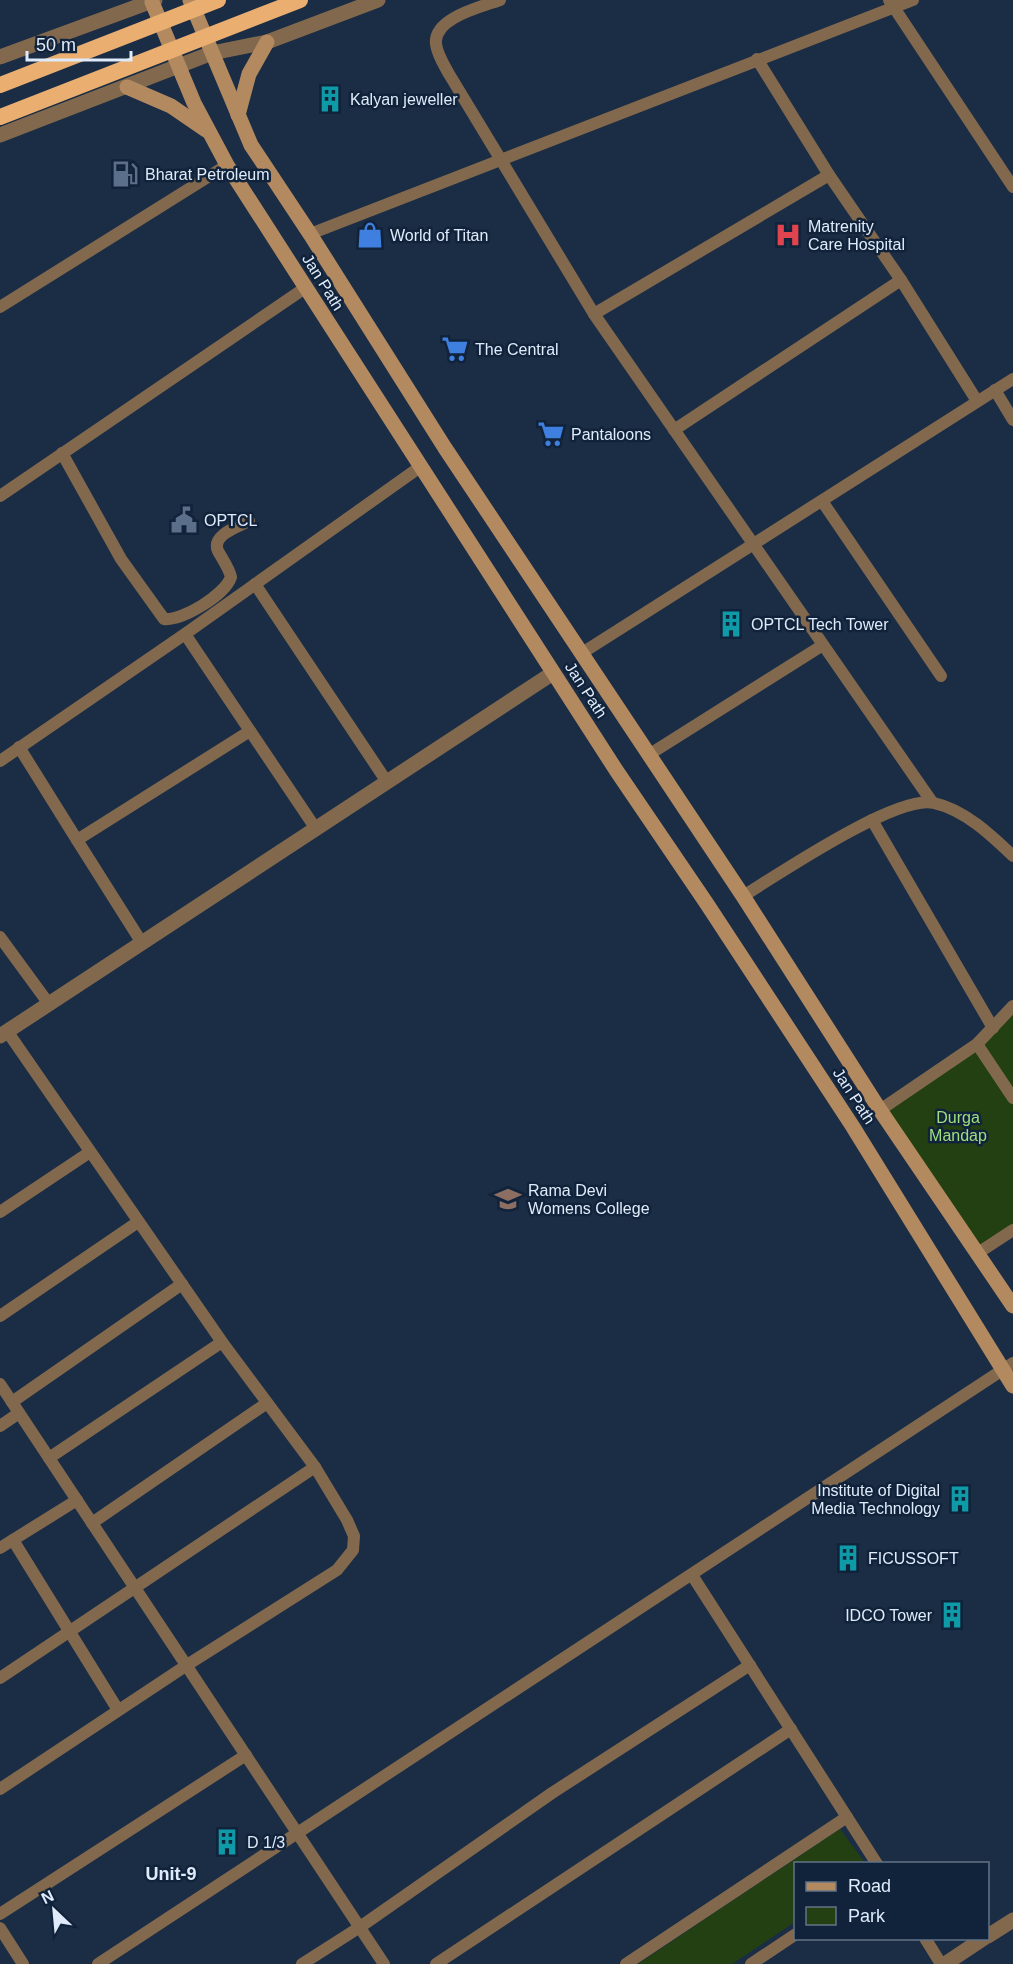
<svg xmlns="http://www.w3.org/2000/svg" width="1013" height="1964" font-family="Helvetica,sans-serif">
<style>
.green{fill:#234012}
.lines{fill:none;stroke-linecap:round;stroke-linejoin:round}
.minor{stroke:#82694e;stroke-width:12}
.tertiary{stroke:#82694e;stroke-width:15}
.secondary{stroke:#b38a5f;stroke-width:15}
.trunk-bridge{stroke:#eaaf70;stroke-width:16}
.labels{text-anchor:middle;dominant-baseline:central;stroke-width:5;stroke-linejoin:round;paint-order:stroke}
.poi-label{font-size:16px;fill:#dfebfa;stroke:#11233a;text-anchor:start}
.street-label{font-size:16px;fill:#dfebfa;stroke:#11233a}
.park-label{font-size:16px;fill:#9fde7d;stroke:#11233a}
.neighbourhood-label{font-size:18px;font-weight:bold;fill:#dfebfa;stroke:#11233a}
</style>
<rect width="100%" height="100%" fill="#1b2d44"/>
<g class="green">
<path d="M1013 1009V1093L979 1045Z"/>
<path d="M976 1047 1013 1101V1227L979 1251 883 1111Z"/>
<path d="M840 1829 865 1863 796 1864 795 1922 732 1964H638Z"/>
</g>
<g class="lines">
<g class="minor">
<path d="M500 0C481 7 433 18 436 44 437 54 444 65 449 74L594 314 932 802"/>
<path d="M889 0 1013 187"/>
<path d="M757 59 829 175 901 280 977 401"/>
<path d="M310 234 913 0"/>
<path d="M0 307 227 165"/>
<path d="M594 314 829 175"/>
<path d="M995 390 1013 420"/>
<path d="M674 430 901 280"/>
<path d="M62 453 121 559 164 619C182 621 225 595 231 577 229 568 223 560 218 551 211 535 238 527 249 521"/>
<path d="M0 496 305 288"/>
<path d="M822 501 941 676"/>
<path d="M255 584 387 782"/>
<path d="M185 634 316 829"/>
<path d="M582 653 1013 379"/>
<path d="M19 747 77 840 250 731"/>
<path d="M650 754 823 645"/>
<path d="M0 761 185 634 420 467"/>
<path d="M872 820 993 1028"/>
<path d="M77 840 142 943"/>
<path d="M743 896C779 874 897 794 934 803 965 810 991 835 1013 856"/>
<path d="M0 937 49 1004"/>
<path d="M977 1044 1013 1098"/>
<path d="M880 1110 977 1044 1013 1006"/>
<path d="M0 1212 90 1152"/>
<path d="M978 1253 1013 1230"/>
<path d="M0 1316 138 1222"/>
<path d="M0 1384 384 1964"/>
<path d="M12 1402 182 1284"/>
<path d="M0 1426 19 1413"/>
<path d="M49 1458 222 1342"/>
<path d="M92 1523 267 1403"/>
<path d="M13 1540 118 1710"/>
<path d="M0 1548 77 1500"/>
<path d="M692 1575 877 1864"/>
<path d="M0 1678 315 1467"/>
<path d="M0 1789 187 1665 337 1570 353 1550 354 1536 347 1520 315 1467 222 1342 7 1031"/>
<path d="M0 1914 246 1755"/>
<path d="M0 1928 23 1964"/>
<path d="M925 1938 941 1964"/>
<path d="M98 1964 1013 1363"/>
<path d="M302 1964 360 1927 552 1793 750 1665"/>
<path d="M436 1964 791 1729"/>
<path d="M626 1964 847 1817"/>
<path d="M751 1964 796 1934"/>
</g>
<g class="tertiary">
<path d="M0 57 155 0"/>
<path d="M0 135 212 53 267 42 378 0"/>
<path d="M0 1036 553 673"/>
<path d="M988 1936 1013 1920"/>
<path d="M945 1964 984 1938"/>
</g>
<g class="secondary">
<path d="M190 0 251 145 310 234 445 448 743 896 880 1110 1013 1306"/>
<path d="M152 2 194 103 227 165 616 770 707 904 853 1127 1013 1386"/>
<path d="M127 87 171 106 206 130"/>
<path d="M238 115 249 74 267 42"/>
</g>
<g class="trunk-bridge">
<path d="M0 85 218 0"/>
<path d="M0 117 300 0"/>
</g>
</g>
<defs>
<g id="building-bare" transform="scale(2.07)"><path d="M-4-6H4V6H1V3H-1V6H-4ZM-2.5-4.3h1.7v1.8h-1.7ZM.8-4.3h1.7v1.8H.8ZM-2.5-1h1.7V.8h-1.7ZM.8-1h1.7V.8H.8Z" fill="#0f9aa8" stroke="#11233a" stroke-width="2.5" paint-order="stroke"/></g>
<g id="fuel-bare" transform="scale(2.07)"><path d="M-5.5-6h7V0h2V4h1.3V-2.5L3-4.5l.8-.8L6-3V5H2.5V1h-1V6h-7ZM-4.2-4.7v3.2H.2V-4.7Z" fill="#5c6f8a" stroke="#11233a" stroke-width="2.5" paint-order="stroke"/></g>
<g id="shop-bare" transform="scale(2.07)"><path d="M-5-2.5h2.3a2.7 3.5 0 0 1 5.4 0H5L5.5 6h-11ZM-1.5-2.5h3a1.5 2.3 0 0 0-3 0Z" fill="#3f7fe0" stroke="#11233a" stroke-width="2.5" paint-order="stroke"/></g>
<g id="hospital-bare" transform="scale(2.07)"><path d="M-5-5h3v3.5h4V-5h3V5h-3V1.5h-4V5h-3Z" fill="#e0444e" stroke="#11233a" stroke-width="2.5" paint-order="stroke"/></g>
<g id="supermarket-bare" transform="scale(2.07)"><path d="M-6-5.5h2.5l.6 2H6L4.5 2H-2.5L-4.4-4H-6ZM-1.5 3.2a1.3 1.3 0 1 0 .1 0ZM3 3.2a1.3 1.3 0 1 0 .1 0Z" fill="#3f7fe0" stroke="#11233a" stroke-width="2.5" paint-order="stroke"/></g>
<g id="civic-bare" transform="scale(2.07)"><path d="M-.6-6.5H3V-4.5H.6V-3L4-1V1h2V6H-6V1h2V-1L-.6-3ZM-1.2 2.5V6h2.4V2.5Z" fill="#5c6f8a" stroke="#11233a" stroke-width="2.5" paint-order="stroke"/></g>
<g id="university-bare" transform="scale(2.07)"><path d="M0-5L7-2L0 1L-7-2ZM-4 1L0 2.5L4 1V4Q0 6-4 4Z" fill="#8d6e63" stroke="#11233a" stroke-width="2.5" paint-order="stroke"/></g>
</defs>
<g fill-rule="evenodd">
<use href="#building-bare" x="330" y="99"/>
<use href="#fuel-bare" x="125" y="174"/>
<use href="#shop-bare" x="370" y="235"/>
<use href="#hospital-bare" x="788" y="235"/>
<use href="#supermarket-bare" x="455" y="349"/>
<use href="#supermarket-bare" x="551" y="434"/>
<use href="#civic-bare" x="184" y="520"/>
<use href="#building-bare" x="731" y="624"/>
<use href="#university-bare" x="508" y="1199"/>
<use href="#building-bare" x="960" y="1499"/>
<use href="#building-bare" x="848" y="1558"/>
<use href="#building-bare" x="952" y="1615"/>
<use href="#building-bare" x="227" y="1842"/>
</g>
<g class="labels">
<g class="poi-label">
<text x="350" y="99">Kalyan jeweller</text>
<text x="145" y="174">Bharat Petroleum</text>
<text x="808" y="226">Matrenity<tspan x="808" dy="18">Care Hospital</tspan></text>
<text x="390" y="235">World of Titan</text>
<text x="475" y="349">The Central</text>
<text x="571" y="434">Pantaloons</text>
<text x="204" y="520">OPTCL</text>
<text x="751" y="624">OPTCL Tech Tower</text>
<text x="528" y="1190">Rama Devi<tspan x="528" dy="18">Womens College</tspan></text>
<text x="940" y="1490" text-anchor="end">Institute of Digital<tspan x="940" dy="18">Media Technology</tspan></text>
<text x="868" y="1558">FICUSSOFT</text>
<text x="932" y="1615" text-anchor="end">IDCO Tower</text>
<text x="247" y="1842">D 1/3</text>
</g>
<g class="street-label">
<text transform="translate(323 282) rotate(58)">Jan Path</text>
<text transform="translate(586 690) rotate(57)">Jan Path</text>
<text transform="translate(854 1096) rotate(57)">Jan Path</text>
</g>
<g class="park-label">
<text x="958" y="1117">Durga<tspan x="958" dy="18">Mandap</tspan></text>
</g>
<g class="neighbourhood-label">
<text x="171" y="1874">Unit-9</text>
</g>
</g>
<rect x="794" y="1862" width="195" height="78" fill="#11233a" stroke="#637387" stroke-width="1.5"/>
<rect x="806" y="1882" width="30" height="9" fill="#b38a5f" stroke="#637387" stroke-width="1.5"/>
<text x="848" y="1892" font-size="18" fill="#dfebfa">Road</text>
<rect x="806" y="1907" width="30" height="18" fill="#234012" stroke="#637387" stroke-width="1.5"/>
<text x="848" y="1922" font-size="18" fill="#dfebfa">Park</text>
<g transform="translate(54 1910) rotate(334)" stroke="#11233a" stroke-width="4.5" paint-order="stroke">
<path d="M0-4.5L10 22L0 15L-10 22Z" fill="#dfebfa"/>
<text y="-9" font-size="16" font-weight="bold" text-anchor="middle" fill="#dfebfa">N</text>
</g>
<path d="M27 51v9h104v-9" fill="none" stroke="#dfebfa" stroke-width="3"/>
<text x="36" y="51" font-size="18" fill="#dfebfa" stroke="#11233a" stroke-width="4.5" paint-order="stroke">50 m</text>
</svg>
